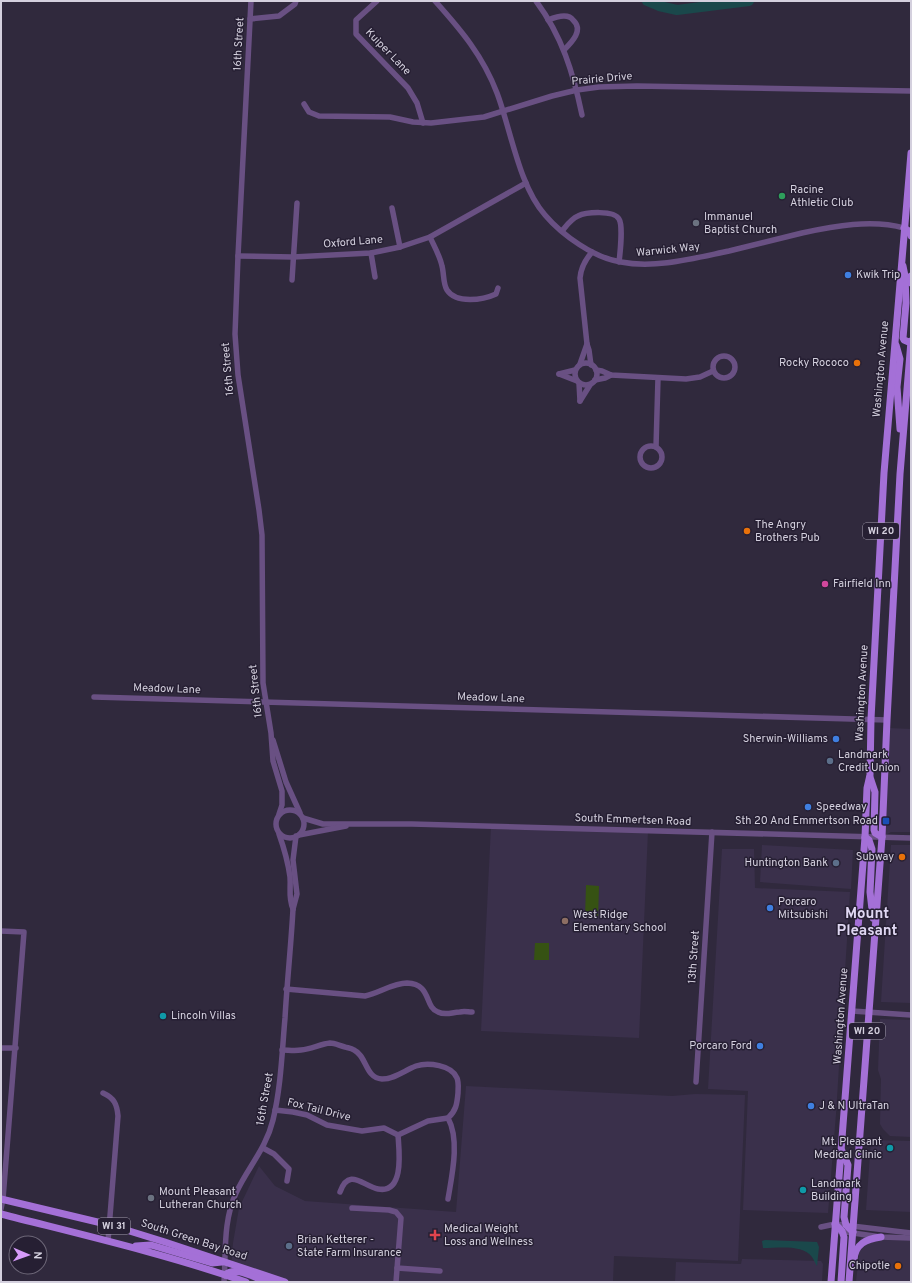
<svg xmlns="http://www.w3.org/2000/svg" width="912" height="1283" font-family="Overpass,sans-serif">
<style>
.built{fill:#3a304b}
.green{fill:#365213}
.water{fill:#1a484b}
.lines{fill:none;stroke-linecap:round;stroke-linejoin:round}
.river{stroke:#1a484b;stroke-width:10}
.minor{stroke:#695083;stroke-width:5.5}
.major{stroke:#a470d7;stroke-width:7}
.leisure-dot{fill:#2e9e5b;stroke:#261f33;stroke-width:1.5}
.worship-dot{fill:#6b7280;stroke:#261f33;stroke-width:1.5}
.shop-dot{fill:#3f7fe0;stroke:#261f33;stroke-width:1.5}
.food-dot{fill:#e8710a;stroke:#261f33;stroke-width:1.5}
.hotel-dot{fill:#d1479c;stroke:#261f33;stroke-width:1.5}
.service-dot{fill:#5c6f8a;stroke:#261f33;stroke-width:1.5}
.transit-dot{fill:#1a4fb4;stroke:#261f33;stroke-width:1.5}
.education-dot{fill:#8d6e63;stroke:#261f33;stroke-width:1.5}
.culture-dot{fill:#0f9aa8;stroke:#261f33;stroke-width:1.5}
.health-dot{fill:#e0444e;stroke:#261f33;stroke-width:1.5}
.labels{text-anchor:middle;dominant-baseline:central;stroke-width:3;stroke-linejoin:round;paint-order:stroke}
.shield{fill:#261f33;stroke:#a09bab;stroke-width:1}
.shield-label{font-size:10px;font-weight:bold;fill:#d4d0de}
.street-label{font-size:11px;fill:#d4d0de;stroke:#261f33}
.poi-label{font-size:11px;fill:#d4d0de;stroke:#261f33;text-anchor:start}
.district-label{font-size:15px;font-weight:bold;fill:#dfd7f2;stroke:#261f33}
</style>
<rect width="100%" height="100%" fill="#30293d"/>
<g class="built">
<path d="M887 728 911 729V832H891L882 837Z"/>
<path d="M491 826 648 831 639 1038 481 1031Z"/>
<path d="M762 845 853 850 851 889 760 882Z"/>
<path d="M891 845H911V1003L881 1002Z"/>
<path d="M722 849H754L755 888 850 892 836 1114 828 1213 743 1210 748 1091 708 1089Z"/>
<path d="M880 1019 911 1020V1137L890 1136 883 1129 880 1124 881 1079 878 1070Z"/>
<path d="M466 1086 672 1096 695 1094 745 1095 738 1261 614 1256 613 1282H230L233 1243 239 1208 259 1166 275 1186 305 1201 456 1212Z"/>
<path d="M871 1140 911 1141V1212L866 1210Z"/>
<path d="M861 1234 911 1238V1282H856Z"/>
<path d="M742 1259 821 1261 823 1264 822 1282H675L676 1262 741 1264Z"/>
</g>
<g class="green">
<path d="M586 885 599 886 598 918 585 917Z"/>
<path d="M535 943H549V960H534Z"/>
</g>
<path class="water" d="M765 1240 817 1242 819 1247 817 1266C815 1263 814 1260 812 1257 803 1244 778 1248 763 1248L762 1241Z"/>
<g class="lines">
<path class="river" d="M647 1 659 6 677 10 749 1"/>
<g class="minor">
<path d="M251 1 238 256 235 334 238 375 259 510 262 535 263 683 271 733 273 761 282 791V805L279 814"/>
<path d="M377 1 356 20V34L408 88 417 103 423 123"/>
<path d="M435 1C461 30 483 56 497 93 511 130 519 186 545 215 562 235 594 258 621 262 655 269 695 258 729 251 753 245 777 239 802 233 834 226 872 219 904 228"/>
<path d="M536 1C562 36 573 72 582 115"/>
<path d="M250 19 279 16 295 4 296 1"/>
<path d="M548 20C553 18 559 16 564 16 567 16 571 17 573 20 584 30 572 42 564 50"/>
<path d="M304 104 309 112 319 116 390 117 413 122 431 123 484 117 552 96 577 90 599 87 637 86 911 91"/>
<path d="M392 208 400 247"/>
<path d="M562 231C567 225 571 219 578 216 586 212 614 210 619 219 623 225 620 254 619 262"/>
<path d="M430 237C434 246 440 256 442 266 444 273 443 284 447 290 456 304 483 300 496 294L498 288"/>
<path d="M371 253 375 277"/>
<path d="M238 256 293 257 371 253 400 247 430 237 526 183"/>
<path d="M292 280 297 203"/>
<circle cx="724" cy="367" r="11"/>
<circle cx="586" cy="374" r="11"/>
<path d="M580 364 587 344"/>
<path d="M591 365 589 350 587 344 580 278C581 267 585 260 592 252"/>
<path d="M596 370 602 371 611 375 686 379 700 377 713 371"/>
<path d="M559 374 577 381"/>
<path d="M559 374 575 370"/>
<path d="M595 380 605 378 611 375"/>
<path d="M579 383 580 401"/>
<path d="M580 401 590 385"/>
<circle cx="651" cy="457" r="11"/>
<path d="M656 447 658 378"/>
<path d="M94 697 887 720"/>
<path d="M273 740 286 782 300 813"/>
<circle cx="290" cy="824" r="14"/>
<path d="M303 818 323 824H412L911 838"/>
<path d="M279 834C284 848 288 862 290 877 291 890 288 897 293 909"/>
<path d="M299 835 346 826"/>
<path d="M1 931 24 932 3 1199 1 1209"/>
<path d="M286 989 365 996C379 993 393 983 407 983 432 984 424 1007 438 1012 446 1016 452 1012 460 1012 464 1011 468 1012 472 1012"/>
<path d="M852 1011 911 1015"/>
<path d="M1 1048H16"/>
<path d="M282 1050C288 1050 295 1051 301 1050 311 1049 321 1044 330 1043 335 1043 340 1046 345 1047 348 1048 351 1048 354 1050 367 1056 365 1078 382 1079 395 1079 405 1070 416 1066 428 1062 452 1065 457 1078 459 1083 458 1088 458 1093 457 1104 456 1111 448 1118 460 1140 452 1175 448 1199"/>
<path d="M696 1082 712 832"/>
<path d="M103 1093C114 1098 117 1104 118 1116L108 1241"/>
<path d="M275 1110 293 1112 307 1115 327 1125 362 1131 384 1128 398 1135 428 1121 448 1118"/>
<path d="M263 1148 274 1154 289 1169 287 1181"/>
<path d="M340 1192C349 1167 363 1186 378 1189 405 1194 399 1150 398 1135"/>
<path d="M352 1208 389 1210 396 1212 401 1218 396 1282"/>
<path d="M821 1227 835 1224 911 1233"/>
<path d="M839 1231 881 1237 911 1238"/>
<path d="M397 1268 440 1271"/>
<path d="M224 1282C226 1252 223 1221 236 1193 248 1167 266 1149 273 1120 281 1087 282 1052 285 1018 287 982 291 946 293 909L297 894 293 860 296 836"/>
</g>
<g class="major">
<path d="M904 228 909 231 911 236"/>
<path d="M903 266 905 276 906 303 903 338 904 340 911 343"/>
<path d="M911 276V283"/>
<path d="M896 345 900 359 897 387 900 429"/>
<path d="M870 777 875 792 874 830 875 833 882 837"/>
<path d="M865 837 869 840 872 849 870 892 873 918"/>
<path d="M842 1151 848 1165 844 1217 846 1225 853 1232"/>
<path d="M1 1199 110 1225 165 1242 285 1282"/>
<path d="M1 1214C83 1235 166 1254 246 1282"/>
<path d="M835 1224 842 1231 844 1237 841 1282"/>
<path d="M136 1246 151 1245 212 1263 222 1262"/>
<path d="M854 1260C855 1244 866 1239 881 1237"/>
<path d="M225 1275C236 1265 256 1279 268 1282"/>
<path d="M831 1282 865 837 867 788 870 775 871 719 884 473 911 153"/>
<path d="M849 1282 882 837 887 720 900 474 911 341"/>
</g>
</g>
<circle class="leisure-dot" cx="782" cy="196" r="4"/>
<g class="worship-dot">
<circle cx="696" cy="223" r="4"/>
<circle cx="151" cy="1198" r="4"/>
</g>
<g class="shop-dot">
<circle cx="848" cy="275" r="4"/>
<circle cx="836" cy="739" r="4"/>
<circle cx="808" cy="807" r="4"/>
<circle cx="770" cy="908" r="4"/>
<circle cx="760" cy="1046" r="4"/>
<circle cx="811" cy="1106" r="4"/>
</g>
<g class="food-dot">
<circle cx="857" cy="363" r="4"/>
<circle cx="747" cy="531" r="4"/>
<circle cx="902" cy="857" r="4"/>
<circle cx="898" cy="1266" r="4"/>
</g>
<circle class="hotel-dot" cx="825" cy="584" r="4"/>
<g class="service-dot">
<circle cx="830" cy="761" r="4"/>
<circle cx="836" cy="863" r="4"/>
<circle cx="289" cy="1246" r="4"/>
</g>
<rect class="transit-dot" x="882" y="817" width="8" height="8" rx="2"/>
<circle class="education-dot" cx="565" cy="921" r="4"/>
<g class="culture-dot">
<circle cx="163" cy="1016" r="4"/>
<circle cx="890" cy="1148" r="4"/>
<circle cx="803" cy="1190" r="4"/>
</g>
<path class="health-dot" d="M433 1229h4v4h4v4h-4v4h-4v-4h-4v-4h4z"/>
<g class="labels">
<g class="shield">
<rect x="863" y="523" width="36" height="16" rx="3"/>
<rect x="849" y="1023" width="36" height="16" rx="3"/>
<rect x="98" y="1218" width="32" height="16" rx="3"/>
</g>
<g class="shield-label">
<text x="881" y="531">WI 20</text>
<text x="867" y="1031">WI 20</text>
<text x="114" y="1226">WI 31</text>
</g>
<g class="street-label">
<text transform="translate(239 44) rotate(-87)">16th Street</text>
<text transform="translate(388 52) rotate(46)">Kuiper Lane</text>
<text transform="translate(602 79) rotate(-5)">Prairie Drive</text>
<text transform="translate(353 242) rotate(-5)">Oxford Lane</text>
<text transform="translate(668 250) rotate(-6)">Warwick Way</text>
<text transform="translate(228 369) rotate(-95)">16th Street</text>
<text transform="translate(881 369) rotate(-85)">Washington Avenue</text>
<text transform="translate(167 689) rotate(2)">Meadow Lane</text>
<text transform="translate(256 691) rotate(-96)">16th Street</text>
<text transform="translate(862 693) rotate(-87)">Washington Avenue</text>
<text transform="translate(491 698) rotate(2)">Meadow Lane</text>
<text transform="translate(633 820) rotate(2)">South Emmertsen Road</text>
<text transform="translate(694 957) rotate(-86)">13th Street</text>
<text transform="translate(841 1016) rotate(-86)">Washington Avenue</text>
<text transform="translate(265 1099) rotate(-80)">16th Street</text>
<text transform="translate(319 1110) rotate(14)">Fox Tail Drive</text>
<text transform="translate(194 1240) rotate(18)">South Green Bay Road</text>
</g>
<g class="poi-label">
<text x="790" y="190">Racine<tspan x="790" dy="13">Athletic Club</tspan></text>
<text x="704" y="217">Immanuel<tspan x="704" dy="13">Baptist Church</tspan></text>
<text x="856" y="275">Kwik Trip</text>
<text x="849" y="363" text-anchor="end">Rocky Rococo</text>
<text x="755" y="525">The Angry<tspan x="755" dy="13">Brothers Pub</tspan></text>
<text x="833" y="584">Fairfield Inn</text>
<text x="828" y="739" text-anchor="end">Sherwin-Williams</text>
<text x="838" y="755">Landmark<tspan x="838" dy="13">Credit Union</tspan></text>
<text x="816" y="807">Speedway</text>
<text x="878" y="821" text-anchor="end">Sth 20 And Emmertson Road</text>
<text x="894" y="857" text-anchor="end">Subway</text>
<text x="828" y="863" text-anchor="end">Huntington Bank</text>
<text x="778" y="902">Porcaro<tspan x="778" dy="13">Mitsubishi</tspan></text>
<text x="573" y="915">West Ridge<tspan x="573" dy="13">Elementary School</tspan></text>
<text x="171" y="1016">Lincoln Villas</text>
<text x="752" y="1046" text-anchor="end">Porcaro Ford</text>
<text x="819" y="1106">J &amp; N UltraTan</text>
<text x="882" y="1142" text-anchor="end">Mt. Pleasant<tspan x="882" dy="13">Medical Clinic</tspan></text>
<text x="811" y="1184">Landmark<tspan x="811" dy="13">Building</tspan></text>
<text x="159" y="1192">Mount Pleasant<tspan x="159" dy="13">Lutheran Church</tspan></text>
<text x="444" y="1229">Medical Weight<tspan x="444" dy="13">Loss and Wellness</tspan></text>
<text x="297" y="1240">Brian Ketterer -<tspan x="297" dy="13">State Farm Insurance</tspan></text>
<text x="890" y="1266" text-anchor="end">Chipotle</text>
</g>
<g class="district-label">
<text x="867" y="914">Mount<tspan x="867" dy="17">Pleasant</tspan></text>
</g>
</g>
<rect width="912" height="1283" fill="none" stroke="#d4d0de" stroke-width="4"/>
<g transform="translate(28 1255) rotate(92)"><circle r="19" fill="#261f33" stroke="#6c6677"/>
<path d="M0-3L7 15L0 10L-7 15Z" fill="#d69bfa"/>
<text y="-6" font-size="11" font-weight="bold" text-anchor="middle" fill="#d4d0de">N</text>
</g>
</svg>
